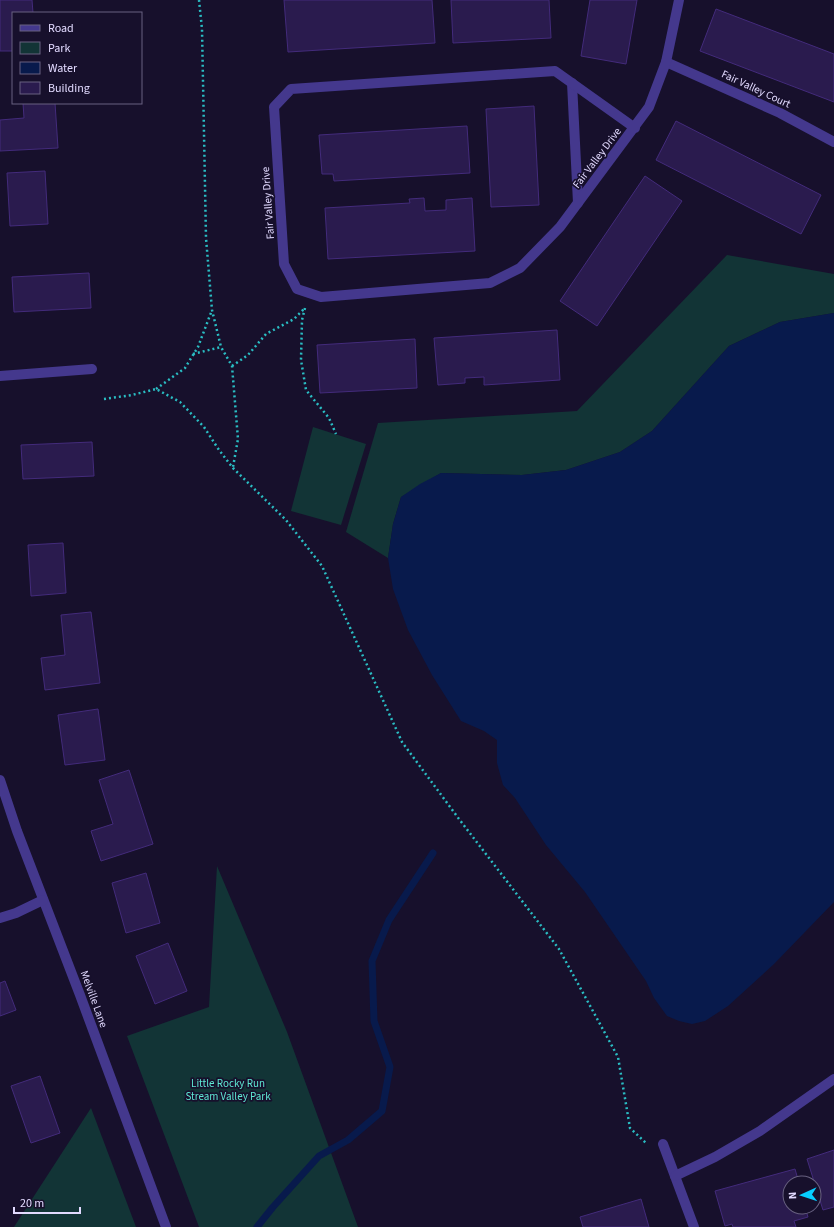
<svg xmlns="http://www.w3.org/2000/svg" width="834" height="1227" font-family="'Source Sans 3',sans-serif">
<style>
.green{fill:#123436}
.water{fill:#081a4c}
.lines{fill:none;stroke-linecap:round;stroke-linejoin:round}
.stream{stroke:#081a4c;stroke-width:7}
.building{fill:#2a1b4e;stroke:#432b7b}
.path{stroke:#2abdc3;stroke-width:2.5;stroke-dasharray:2 3;stroke-linecap:butt}
.minor{stroke:#44388d;stroke-width:10}
.labels{text-anchor:middle;dominant-baseline:central;stroke-width:3.5;stroke-linejoin:round;paint-order:stroke}
.street-label{font-size:11px;fill:#e2daff;stroke:#17102c}
.park-label{font-size:11px;fill:#5ee7d3;stroke:#17102c}
</style>
<rect width="100%" height="100%" fill="#17102c"/>
<g class="green">
<path d="M727 255 834 274V313L780 322 729 346 652 431 620 452 566 470 522 475 441 473 401 497 393 524 388 558 346 532 378 423 577 411Z"/>
<path d="M313 427 366 444 341 525 291 511Z"/>
<path d="M217 866 287 1032 358 1227H199L127 1036 209 1007Z"/>
<path d="M91 1108 136 1227H14Z"/>
</g>
<path class="water" d="M834 313V902L774 964 728 1006 705 1021 692 1024 679 1021 667 1016 654 998 646 981 585 892 546 845 515 798 503 785 497 763V740L484 731 461 721 432 675 408 630 393 589 388 558 393 524 401 497 420 484 441 473 522 475 566 470 620 452 652 431 729 346 780 322Z"/>
<g class="lines">
<path class="stream" d="M257 1227 273 1207 319 1156 348 1140 382 1111 390 1067 374 1021 372 961 389 920 433 853"/>
</g>
<g class="building">
<path d="M0 0H32L33 13H13V51H0Z"/>
<path d="M284 0H432L435 43 288 52Z"/>
<path d="M451 0H549L551 38 453 43Z"/>
<path d="M590 0H637L626 64 581 56Z"/>
<path d="M716 9 834 54V102L700 51Z"/>
<path d="M23 103H55L58 148 0 151V120L24 118Z"/>
<path d="M534 106 539 205 491 207 486 109Z"/>
<path d="M676 121 821 195 801 234 656 160Z"/>
<path d="M467 126 470 173 334 181 333 174H322L319 135Z"/>
<path d="M45 171 48 224 10 226 7 173Z"/>
<path d="M645 176 682 201 597 326 560 301Z"/>
<path d="M424 198 425 211 446 210V200L472 198 475 251 328 259 325 208 410 203 409 199Z"/>
<path d="M89 273 91 308 14 312 12 277Z"/>
<path d="M557 330 560 380 484 385V377L465 378V383L438 385 434 338Z"/>
<path d="M415 339 417 388 320 393 317 345Z"/>
<path d="M92 442 94 476 23 479 21 445Z"/>
<path d="M63 543 66 593 31 596 28 545Z"/>
<path d="M91 612 100 683 45 690 41 658 65 655 61 615Z"/>
<path d="M98 709 105 760 65 765 58 715Z"/>
<path d="M129 770 153 844 101 861 91 831 113 824 99 780Z"/>
<path d="M146 873 160 923 126 933 112 883Z"/>
<path d="M168 943 187 991 155 1004 136 956Z"/>
<path d="M5 981 16 1010 0 1016V983Z"/>
<path d="M40 1076 60 1133 31 1143 11 1086Z"/>
<path d="M834 1150V1207L823 1210 807 1159Z"/>
<path d="M795 1169 799 1183H790V1207H805L808 1217 794 1221 796 1227H733L732 1224 725 1226 715 1191Z"/>
<path d="M641 1199 649 1227H583L580 1217Z"/>
</g>
<g class="lines">
<g class="path">
<path d="M199 0 202 29 206 238 212 310 221 347 232 366 238 439 233 467"/>
<path d="M305 308 302 320 301 360 306 390 329 418 336 434"/>
<path d="M193 354 221 347"/>
<path d="M232 366 248 355 266 334 294 319 304 309"/>
<path d="M156 389 185 368 198 347 212 310"/>
<path d="M104 399 132 395 156 389 180 402 204 427 219 450 233 468 286 520 322 566 402 742 459 819 559 949 618 1057 630 1128 647 1144"/>
</g>
<g class="minor">
<path d="M666 62 780 113 834 142"/>
<path d="M572 83 578 203"/>
<path d="M635 128 555 71 291 89 274 107 284 264 297 289 321 297 490 283 520 268 560 227 649 107 666 62 679 0"/>
<path d="M0 376 92 369"/>
<path d="M0 780 17 831 80 995 166 1227"/>
<path d="M0 918 16 913 43 900"/>
<path d="M663 1144 694 1227"/>
<path d="M675 1176 715 1157 760 1131 834 1079"/>
</g>
</g>
<g class="labels">
<g class="street-label">
<text transform="translate(756 89) rotate(25)">Fair Valley Court</text>
<text transform="translate(597 158) rotate(-53)">Fair Valley Drive</text>
<text transform="translate(268 203) rotate(-94)">Fair Valley Drive</text>
<text transform="translate(94 999) rotate(70)">Melville Lane</text>
</g>
<g class="park-label">
<text x="228" y="1083">Little Rocky Run<tspan x="228" dy="13">Stream Valley Park</tspan></text>
</g>
</g>
<rect x="12" y="12" width="130" height="92" fill="#17102c" stroke="#686180"/>
<rect x="20" y="25" width="20" height="6" fill="#44388d" stroke="#686180"/>
<text x="48" y="32" font-size="12" fill="#e2daff">Road</text>
<rect x="20" y="42" width="20" height="12" fill="#123436" stroke="#686180"/>
<text x="48" y="52" font-size="12" fill="#e2daff">Park</text>
<rect x="20" y="62" width="20" height="12" fill="#081a4c" stroke="#686180"/>
<text x="48" y="72" font-size="12" fill="#e2daff">Water</text>
<rect x="20" y="82" width="20" height="12" fill="#2a1b4e" stroke="#686180"/>
<text x="48" y="92" font-size="12" fill="#e2daff">Building</text>
<g transform="translate(802 1195) rotate(267)"><circle r="19" fill="#17102c" stroke="#686180"/>
<path d="M0-3L7 15L0 10L-7 15Z" fill="#06cdff"/>
<text y="-6" font-size="11" font-weight="bold" text-anchor="middle" fill="#e2daff">N</text>
</g>
<path d="M14 1207v6h66v-6" fill="none" stroke="#e2daff" stroke-width="2"/>
<text x="20" y="1207" font-size="12" fill="#e2daff" stroke="#17102c" stroke-width="3" paint-order="stroke">20 m</text>
</svg>
